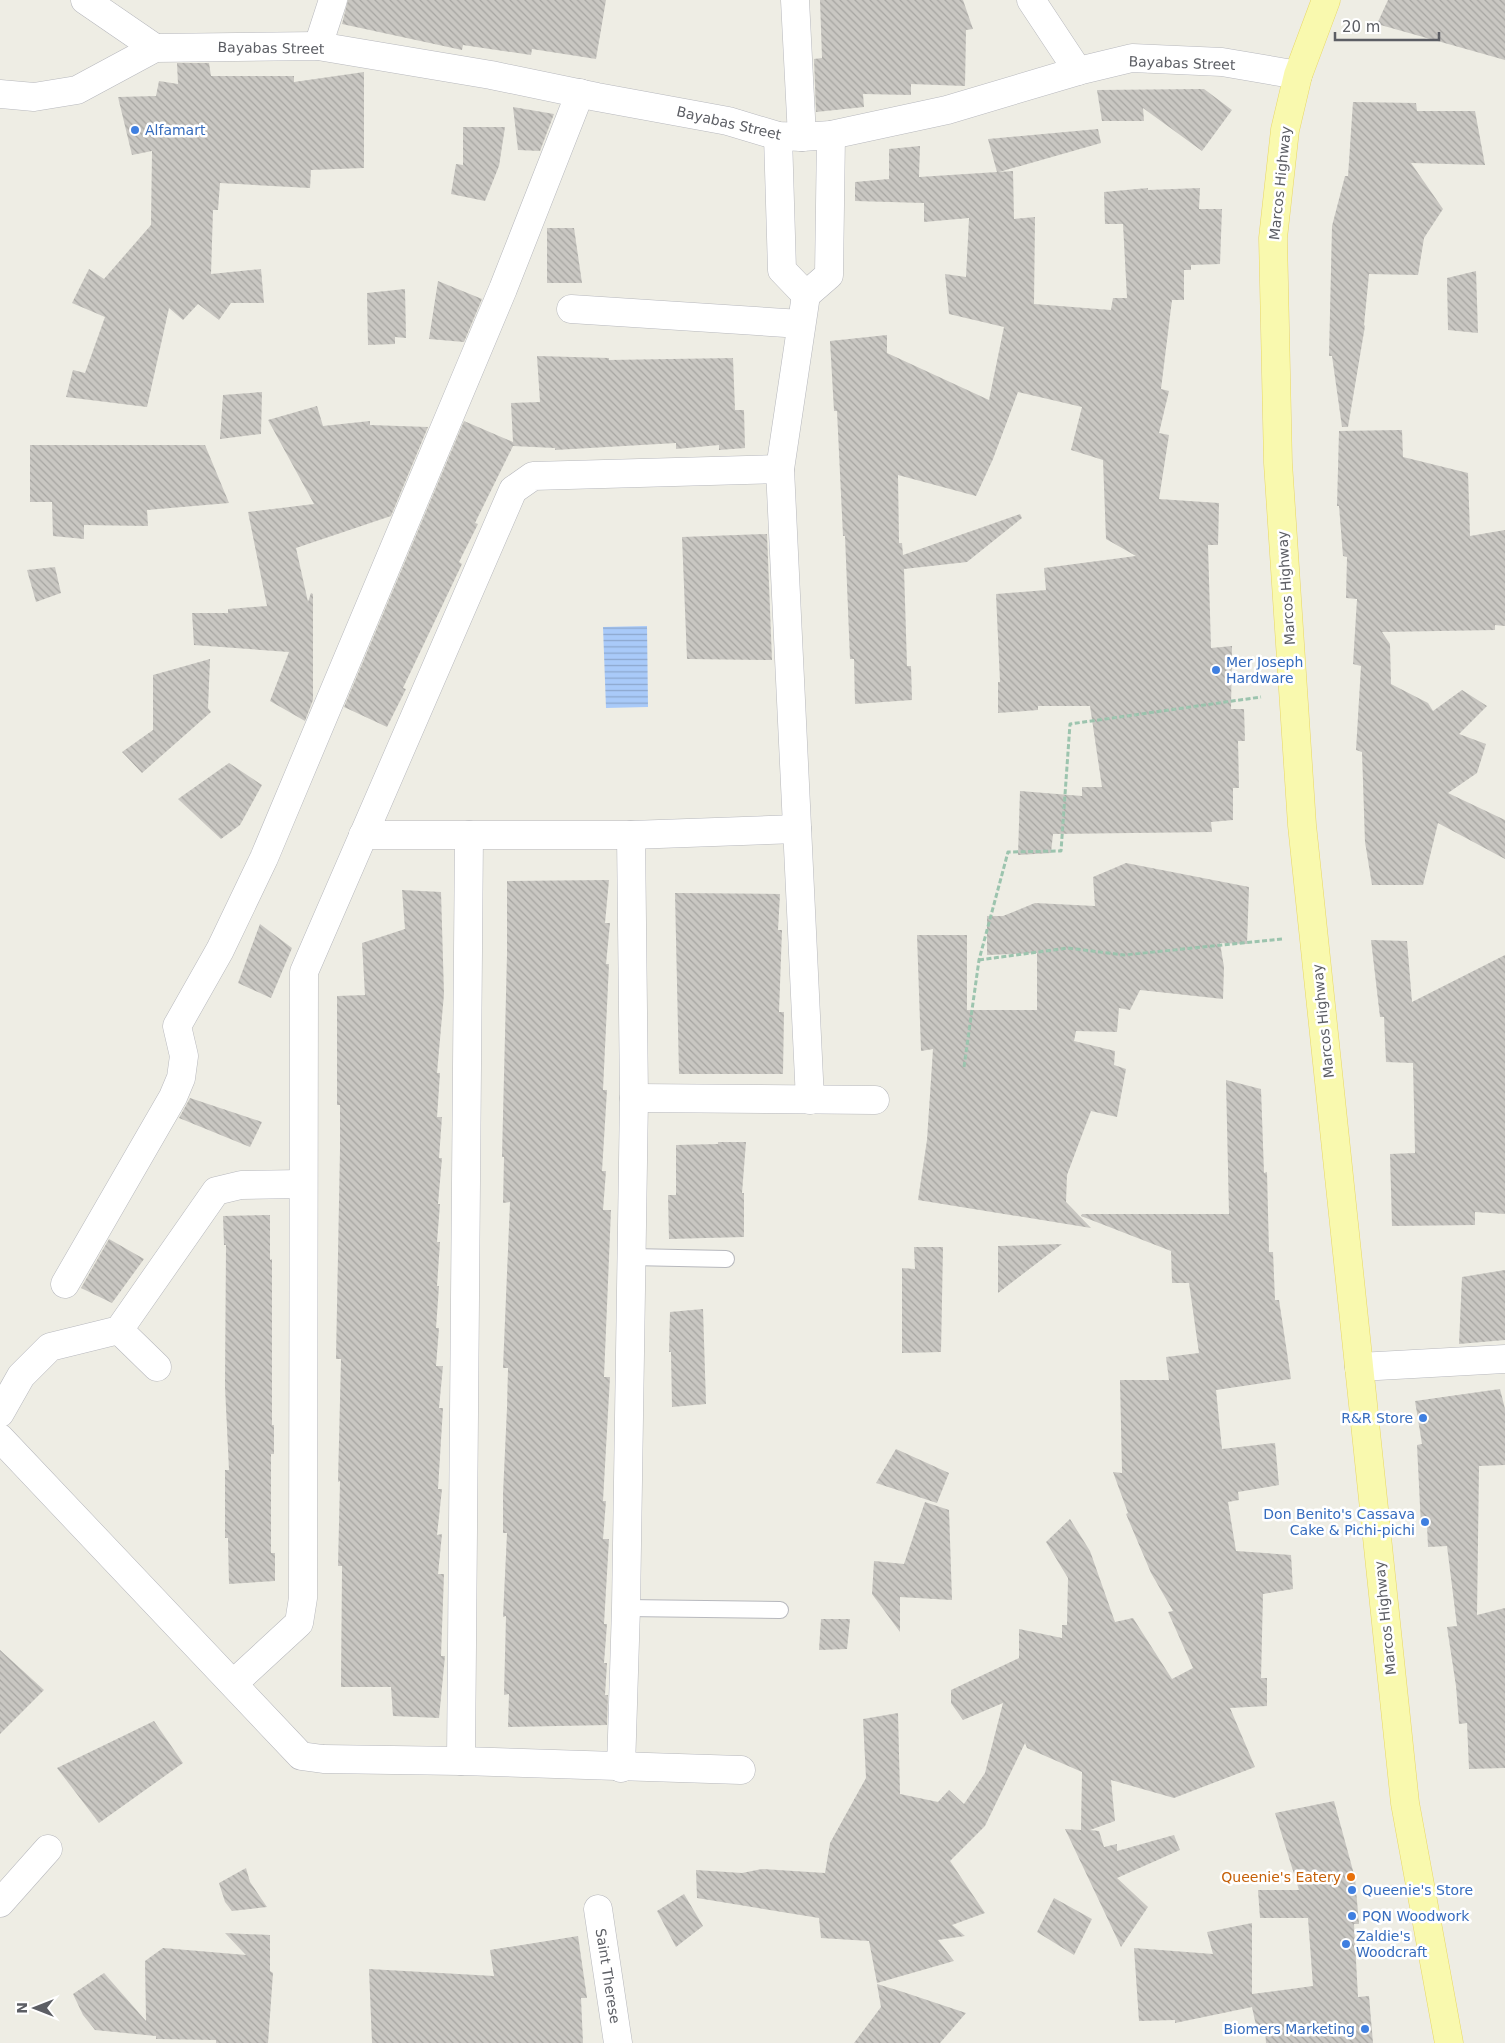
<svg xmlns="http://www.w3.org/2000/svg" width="1505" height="2043" font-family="'DejaVu Sans',sans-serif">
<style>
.water{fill:url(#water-rules)}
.building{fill:url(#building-back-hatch)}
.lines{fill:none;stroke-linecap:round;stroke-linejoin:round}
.lane-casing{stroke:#b7b8bd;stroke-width:18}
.street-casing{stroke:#b7b8bd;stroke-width:29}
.primary-casing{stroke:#e8d763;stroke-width:29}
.path{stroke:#9cc4ae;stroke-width:3;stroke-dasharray:5 2.5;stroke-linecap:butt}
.lane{stroke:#fff;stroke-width:16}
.street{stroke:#fff;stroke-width:28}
.primary{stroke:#f9f9ae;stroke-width:28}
.shop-dot{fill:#3f7fe0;stroke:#fff;stroke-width:2}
.food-dot{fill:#e8710a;stroke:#fff;stroke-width:2}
.labels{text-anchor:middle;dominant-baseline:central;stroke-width:5;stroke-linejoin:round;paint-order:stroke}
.street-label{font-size:14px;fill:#5c5e64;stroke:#fff}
.shop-label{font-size:14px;fill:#366cbe;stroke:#fff;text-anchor:start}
.food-label{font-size:14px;fill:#c56008;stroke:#fff;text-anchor:end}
</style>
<defs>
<pattern id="water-rules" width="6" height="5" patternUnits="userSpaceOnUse" patternTransform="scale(1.25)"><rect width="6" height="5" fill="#a9caf9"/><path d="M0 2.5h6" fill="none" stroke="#8da7cd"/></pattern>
<pattern id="building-back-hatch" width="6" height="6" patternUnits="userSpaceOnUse" patternTransform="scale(1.25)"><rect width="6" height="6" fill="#c9c7c2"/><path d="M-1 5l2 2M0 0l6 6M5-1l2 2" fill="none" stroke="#a6a5a1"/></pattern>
</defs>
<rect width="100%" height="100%" fill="#eeede4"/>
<path class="water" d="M647 626 648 707 606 708 603 627Z"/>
<g class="building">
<path d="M348 0H606L596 59 532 49 531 55 463 45 462 50 342 24Z"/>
<path d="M820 0H963L973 29 966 30 965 86 911 84V95L863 94 864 107 816 112 814 59 822 58Z"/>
<path d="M1388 0H1505V60L1377 24Z"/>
<path d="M177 63H209L211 76H294V82L364 72V168L311 170 310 188 220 183 218 210H213L211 274 261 269 264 303H231L219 320 198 304 183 320 169 308 147 407 66 397 73 370 85 373 105 317 72 303 89 269 104 279 151 225 152 151 132 155 118 97 156 96 159 81 178 84Z"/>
<path d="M1204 89 1232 110 1202 151 1143 108 1144 121H1102L1097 90Z"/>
<path d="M1353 102 1416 103 1417 111H1475L1485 165 1411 163 1443 209 1424 238 1418 275 1369 274 1364 325 1365 326 1348 427H1342L1332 356H1329L1332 226 1345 176H1348Z"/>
<path d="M513 107 554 114 540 151 518 150Z"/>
<path d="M463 127H505L499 166 485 201 451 194 456 164 463 165Z"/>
<path d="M1098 129 1101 143 999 172 1013 171 1014 219 1035 217 1034 304 1111 310 1113 298H1127L1123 224H1105L1104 192 1148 188V190L1200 188 1199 209H1222L1220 264 1191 265V270H1184V300H1172L1161 389 1169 391 1159 433 1169 435 1159 499 1219 503 1218 545H1208L1211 648 1232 646 1231 709H1244L1245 741H1238L1239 788H1233V820L1211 822 1212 832 1053 834 1051 853 1018 855 1020 791 1082 796V787H1102L1090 706H1038V710L998 713V682H1000L996 594 1046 590 1044 568 1136 556 1106 539 1103 460 1071 450 1082 407 1018 392 993 459 976 496 898 475 899 543H902L903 555 1020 514 1022 518 967 562 904 569 907 666H911L912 700 855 704 854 659H850L845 536H843L837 411H834L830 341 887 335V353L989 400 1004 327 949 314 945 274 966 277 969 218 924 222V203L855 201V182L889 179V149L920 146 919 177 997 172 988 139Z"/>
<path d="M547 228H574L582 283H547Z"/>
<path d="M1476 271 1478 333 1448 330 1447 278Z"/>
<path d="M438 281 482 299 464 342 429 339Z"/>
<path d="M405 289 406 338 395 337V344L368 345 367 293Z"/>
<path d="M537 356 609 358V360L733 358 735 410H744L745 448 719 450V445L676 449V443L555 450V448L513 446 475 523 478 524 459 562 462 564 403 688 406 689 387 727 344 707 464 421 513 442 511 403 540 402Z"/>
<path d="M262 392 261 434 220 439 223 395Z"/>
<path d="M317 406 323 426 370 421V425L428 427 391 516 296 548 308 602 311 593 313 594V700L305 721 270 701 289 652 194 645 192 613H228V609L267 606 248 512 314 504 268 420Z"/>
<path d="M1402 430 1403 457 1468 473 1470 536 1505 530V626L1495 625V630L1382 632 1390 644 1391 684 1428 703 1433 711 1462 690 1487 706 1459 734 1486 744 1477 773 1448 793 1505 820V859L1438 823 1423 885H1372L1365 842 1362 752 1356 750 1361 666 1353 664 1357 599 1346 598 1347 557 1343 556 1339 506H1337L1339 431Z"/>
<path d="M30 445H205L229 503 147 510 148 526 84 525V539L53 536 52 502H30Z"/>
<path d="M767 534 772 660 687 659 682 537Z"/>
<path d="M55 567 61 593 36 602 27 570Z"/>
<path d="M210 659 208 708 211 712 142 773 122 752 153 730V675Z"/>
<path d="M229 763 262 785 240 825 221 839 178 799Z"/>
<path d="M1126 863 1249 887 1247 944 1220 943 1224 967 1223 999 1140 990 1130 1010 1119 1008 1117 1032 1076 1031 1074 1041 1115 1051 1114 1065 1126 1069 1117 1117 1091 1111 1067 1175 1066 1202 1091 1228 918 1200 927 1140 933 1049 921 1051 917 935H967V1010H1037V953L987 955V916H1003L1035 903 1095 906 1093 877Z"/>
<path d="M609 880 605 923H610L606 964H609L603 1090H607L602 1171H606L603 1210H611L604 1377H610L603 1501H606L603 1539H609L604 1624H607L604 1663H607L605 1695H608L607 1725 508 1727 509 1694 504 1695 506 1616 503 1617 507 1533H503V1494L507 1408 508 1368H503L510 1202 503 1203 504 1157H502L507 954V881Z"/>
<path d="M402 890 441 892 444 994 437 1073H440L437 1117H442L439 1158H442L438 1204H440L437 1242H440L437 1286H439L436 1328H439L436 1366H443L439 1408H443L438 1489H442L437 1535 442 1534 438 1574H444L441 1656H445L439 1718 393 1716 391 1687H341L342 1566H338L340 1481 338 1482 341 1359H336L340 1149V1105H337V996L365 995 362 943 405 929Z"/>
<path d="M675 893 780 894 778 930H782L779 1012H784L783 1074H679Z"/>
<path d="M260 924 292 948 271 998 238 983Z"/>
<path d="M1371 940 1407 941 1412 1002 1505 955V1214L1475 1212V1225L1392 1226 1390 1154 1415 1153 1413 1063 1386 1062 1384 1017H1380Z"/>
<path d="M1226 1080 1261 1089 1264 1173 1267 1172 1269 1252H1273L1275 1300H1279L1291 1379 1216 1390 1222 1449 1275 1443 1279 1485 1238 1492 1239 1500 1228 1502 1236 1551 1291 1555 1293 1589 1263 1594 1261 1678H1267V1706L1230 1708 1255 1767 1174 1798 1111 1780 1115 1821 1090 1830 1099 1831 1104 1847 1117 1844V1851L1174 1835 1180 1850 1117 1878 1148 1907 1121 1947 1065 1829 1081 1830 1082 1772 1027 1748 1025 1743 985 1826 950 1861 985 1913 952 1925 965 1936 938 1940 954 1961 877 1983 869 1941 821 1938 819 1918 697 1898 696 1870 742 1873 762 1869 825 1873 830 1843 866 1778 863 1719 898 1713 900 1794 938 1802 949 1790 964 1804 985 1773 1003 1703 963 1720 951 1703V1690L1019 1658V1629L1062 1638V1625H1067L1068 1578 1046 1542 1070 1519 1090 1551 1115 1622 1133 1618 1172 1679 1193 1668 1168 1612 1173 1611 1151 1573 1126 1514 1128 1513 1113 1472 1122 1473 1120 1380H1169L1166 1357 1199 1353 1189 1283H1172L1171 1251 1081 1216 1082 1214H1229Z"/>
<path d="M190 1098 262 1122 250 1147 179 1118Z"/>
<path d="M718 1142H746L742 1193H744V1237L669 1239 668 1195H676V1145L718 1144Z"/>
<path d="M270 1215V1260L272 1259V1425H274V1454H271V1553H275V1581L229 1584 228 1538H225V1470H229L225 1387 226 1245H224L223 1216Z"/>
<path d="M109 1239 144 1259 112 1303 81 1288Z"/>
<path d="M1062 1244 998 1293V1246Z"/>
<path d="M914 1247H943L941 1352 902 1353V1268L915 1269Z"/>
<path d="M1505 1270V1340L1459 1344 1462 1277Z"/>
<path d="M703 1309 706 1404 672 1407 671 1352H669L670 1312Z"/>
<path d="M1500 1389 1505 1409V1465L1479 1466 1477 1615 1505 1608V1768L1469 1769 1467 1723 1459 1724 1456 1686 1447 1627 1457 1626 1447 1546 1428 1547 1427 1525 1421 1526 1417 1445 1422 1444 1415 1401Z"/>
<path d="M896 1449 949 1473 937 1503 876 1483Z"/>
<path d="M925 1502 949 1510 952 1600 900 1597V1632L872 1594 874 1561 904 1564Z"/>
<path d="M821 1619H850L847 1649 819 1650Z"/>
<path d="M0 1650 44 1690 0 1734Z"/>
<path d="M154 1721 183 1763 99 1823 57 1768Z"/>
<path d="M1334 1801 1355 1878 1359 1924H1354L1358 1997 1369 1996 1373 2043H1266L1265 2029 1257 2030 1252 2007 1175 2023V2020L1139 2021 1134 1948 1213 1954 1207 1932 1252 1923V1994L1313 1986 1308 1918H1260L1258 1890H1299L1275 1813Z"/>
<path d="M246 1868 250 1882 267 1907 232 1911 225 1902 219 1883Z"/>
<path d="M684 1894 703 1926 676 1947 657 1911Z"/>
<path d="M1054 1898 1092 1919 1074 1955 1037 1932Z"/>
<path d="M225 1933 270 1935V1971L273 1973 268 2043H216V2040L156 2039V2036L95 2030 83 2015 73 1994 104 1973 146 2021 145 1961 163 1948 246 1955Z"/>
<path d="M578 1936 587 1998H581L583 2043H372L369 1969 494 1976 490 1950Z"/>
<path d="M877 1984 903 1992 966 2013 940 2043H854L881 2007Z"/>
</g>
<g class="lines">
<g class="lane-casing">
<g id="lane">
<path d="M631 1257 726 1259"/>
<path d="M626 1608 780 1610"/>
</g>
</g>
<g class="street-casing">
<g id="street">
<path d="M85 0 155 48"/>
<path d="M795 0 802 137"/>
<path d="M1031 0 1078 71"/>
<path d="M318 46 333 0"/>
<path d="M0 94 34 97 77 90 155 48 318 46 491 75 597 97 728 121 778 136 802 137 831 135 947 110 1078 71 1132 58 1222 62 1298 75"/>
<path d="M778 136 782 270 806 295"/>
<path d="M571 309 801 324"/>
<path d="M363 835H631L797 829"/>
<path d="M634 1098 875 1100"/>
<path d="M810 1100 780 469 806 295 829 275 831 135"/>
<path d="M65 1284 173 1097 181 1078 184 1056 177 1026 220 950 264 858 503 289 580 93"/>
<path d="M119 1330 157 1367"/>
<path d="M1359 1367 1505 1359"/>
<path d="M0 1413 21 1376 50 1347 119 1330 216 1191 241 1185 302 1184"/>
<path d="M0 1438 301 1756 323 1759 461 1761 741 1770"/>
<path d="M234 1683 299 1623 303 1598 304 972 513 490 533 476 780 469"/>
<path d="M461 1761 469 835"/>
<path d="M621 1768 626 1608 634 1098 631 835"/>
<path d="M0 1903 48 1849"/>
<path d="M598 1909 618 2043"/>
</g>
</g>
<g class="primary-casing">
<path id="primary" d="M1326 0 1298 75 1285 130 1273 238 1278 463 1302 825 1405 1803 1449 2043"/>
</g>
<g class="path">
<path d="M979 960 1068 948 1124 955 1283 939"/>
<path d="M964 1067 979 960 1008 852 1061 851 1070 724 1261 697"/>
</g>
<use href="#lane" class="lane"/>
<use href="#street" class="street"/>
<use href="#primary" class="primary"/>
</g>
<g class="shop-dot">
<circle cx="135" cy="130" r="5"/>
<circle cx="1216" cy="670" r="5"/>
<circle cx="1423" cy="1418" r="5"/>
<circle cx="1425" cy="1522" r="5"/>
<circle cx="1352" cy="1890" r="5"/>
<circle cx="1352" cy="1916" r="5"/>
<circle cx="1346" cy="1944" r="5"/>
<circle cx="1365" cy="2029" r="5"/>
</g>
<circle class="food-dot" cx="1351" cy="1877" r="5"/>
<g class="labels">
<g class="street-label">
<text transform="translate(271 48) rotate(1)">Bayabas Street</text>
<text transform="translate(1182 63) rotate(2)">Bayabas Street</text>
<text transform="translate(729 123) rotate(13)">Bayabas Street</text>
<text transform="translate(1280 183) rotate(-84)">Marcos Highway</text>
<text transform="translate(1286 588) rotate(-94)">Marcos Highway</text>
<text transform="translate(1323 1021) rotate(-96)">Marcos Highway</text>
<text transform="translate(1385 1618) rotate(-96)">Marcos Highway</text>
<text transform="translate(608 1976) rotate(81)">Saint Therese</text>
</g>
<g class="shop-label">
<text x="145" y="130">Alfamart</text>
<text x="1226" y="662">Mer Joseph<tspan x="1226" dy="16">Hardware</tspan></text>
<text x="1413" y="1418" text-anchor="end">R&amp;R Store</text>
<text x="1415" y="1514" text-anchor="end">Don Benito's Cassava<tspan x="1415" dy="16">Cake &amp; Pichi-pichi</tspan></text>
<text x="1362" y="1890">Queenie's Store</text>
<text x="1362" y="1916">PQN Woodwork</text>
<text x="1356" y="1936">Zaldie's<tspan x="1356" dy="16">Woodcraft</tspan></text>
<text x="1355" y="2029" text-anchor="end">Biomers Marketing</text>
</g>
<g class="food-label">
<text x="1341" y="1877">Queenie's Eatery</text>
</g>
</g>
<g transform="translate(35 2008) rotate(270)" stroke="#ffffff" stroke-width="4" paint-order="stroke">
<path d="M0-4L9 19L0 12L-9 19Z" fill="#5c5e64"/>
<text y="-8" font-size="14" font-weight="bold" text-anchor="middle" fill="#5c5e64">N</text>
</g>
<path d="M1335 32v8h104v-8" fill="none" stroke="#5c5e64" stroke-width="2.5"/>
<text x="1342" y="32" font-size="15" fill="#5c5e64" stroke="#ffffff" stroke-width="4" paint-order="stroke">20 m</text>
</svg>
